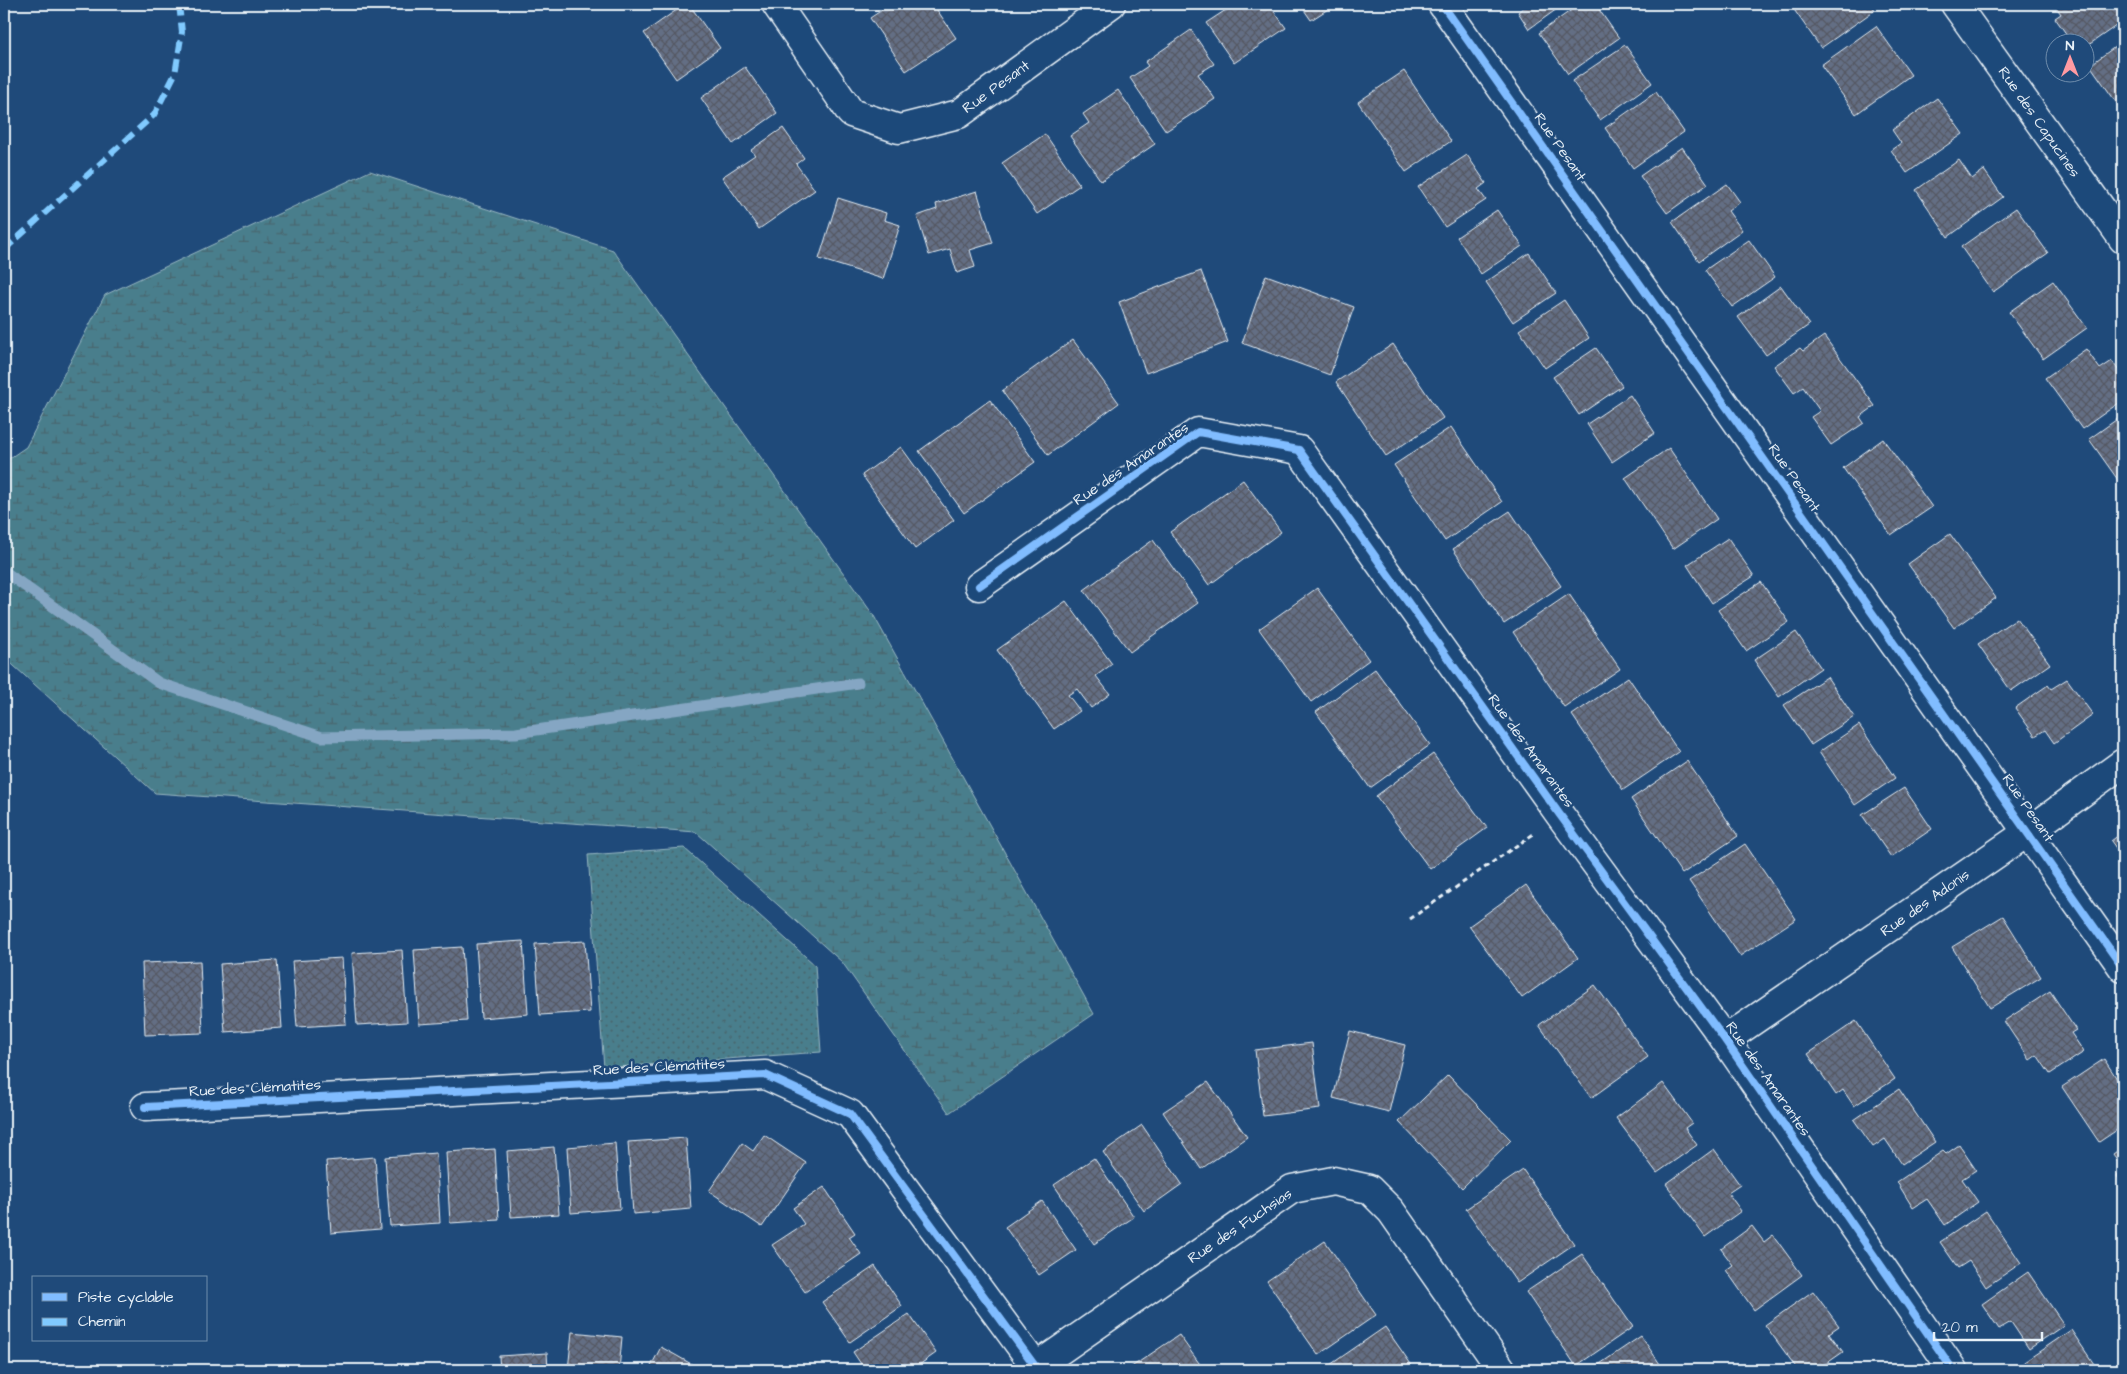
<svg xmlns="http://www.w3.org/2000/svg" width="2127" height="1374" font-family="'Architects Daughter',sans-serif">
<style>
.green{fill:url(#green-dots);stroke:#99b8c2}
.wetland{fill:url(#wetland-marsh);stroke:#99b8c2}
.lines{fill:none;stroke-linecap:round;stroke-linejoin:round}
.stream{stroke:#85a6c3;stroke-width:11}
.building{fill:url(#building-cross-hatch);stroke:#e8f1f8}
.minor-casing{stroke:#e8f1f8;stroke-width:31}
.path{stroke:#e8f1f8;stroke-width:3;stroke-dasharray:5 4;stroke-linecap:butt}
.minor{stroke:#1f4a7a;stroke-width:28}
.quiet{stroke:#80caff;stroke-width:6;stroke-dasharray:12 6;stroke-linecap:butt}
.cycleway-casing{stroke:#1f4a7a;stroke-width:11}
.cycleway{stroke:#80bcff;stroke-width:8}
.labels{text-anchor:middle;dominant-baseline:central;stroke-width:5;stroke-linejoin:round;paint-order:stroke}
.street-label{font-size:15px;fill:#e8f1f8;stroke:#1f4a7a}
</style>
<defs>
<pattern id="green-dots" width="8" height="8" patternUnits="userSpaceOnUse" patternTransform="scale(1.25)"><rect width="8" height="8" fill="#4a7e8c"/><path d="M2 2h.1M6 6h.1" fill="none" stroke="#48666e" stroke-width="1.8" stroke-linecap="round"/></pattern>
<pattern id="wetland-marsh" width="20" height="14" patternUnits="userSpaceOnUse" patternTransform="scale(1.25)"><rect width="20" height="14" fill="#4a7e8c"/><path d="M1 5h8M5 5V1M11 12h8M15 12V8" fill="none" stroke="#48666e"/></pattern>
<pattern id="building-cross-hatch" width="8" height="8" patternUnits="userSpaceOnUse" patternTransform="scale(1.25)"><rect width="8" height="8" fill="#646e84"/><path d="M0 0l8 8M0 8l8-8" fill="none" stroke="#545964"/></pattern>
</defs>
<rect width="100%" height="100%" fill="#1f4a7a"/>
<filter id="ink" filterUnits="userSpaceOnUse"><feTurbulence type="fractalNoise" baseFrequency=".02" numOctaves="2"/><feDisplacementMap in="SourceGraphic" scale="10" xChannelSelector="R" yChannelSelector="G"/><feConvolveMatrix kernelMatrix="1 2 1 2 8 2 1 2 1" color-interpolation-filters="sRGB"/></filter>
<g filter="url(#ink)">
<path class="green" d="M684 848 815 965 821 1052 604 1068 588 855Z"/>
<path class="wetland" d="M370 171 613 250 874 616 1094 1014 949 1113 842 962 696 832 155 793 4 657V462L26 447 105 295Z"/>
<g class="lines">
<path class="stream" d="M4 571 159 683 322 737 516 733 858 683"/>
</g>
<g class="building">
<path d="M685 4H689L720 48 676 79 644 33Z"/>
<path d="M891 4H933L956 38 906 71 870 18Z"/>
<path d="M1235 4 1245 6 1248 4H1269L1286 28 1234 63 1206 23Z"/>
<path d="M1300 4H1336L1311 20Z"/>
<path d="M1528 4H1564L1529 29 1518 12Z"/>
<path d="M1580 4H1595L1619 38 1568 74 1539 33Z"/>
<path d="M1790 4H1871L1875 10 1821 48Z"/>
<path d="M2054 4H2123V21L2084 48V42H2072L2055 18 2061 14Z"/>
<path d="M1876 26 1911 75 1856 114 1821 65Z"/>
<path d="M1191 30 1214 64 1198 74 1215 99 1166 131 1130 78 1148 66 1145 62Z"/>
<path d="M2123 41V112L2090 65Z"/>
<path d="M1625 45 1652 83 1600 120 1572 81Z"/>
<path d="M745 67 777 113 733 144 701 98Z"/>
<path d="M1404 71 1451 141 1406 172 1358 102Z"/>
<path d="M1118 90 1155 144 1101 181 1070 136 1089 123 1083 114Z"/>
<path d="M1656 92 1684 132 1633 168 1605 128Z"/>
<path d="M1937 98 1963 134 1907 173 1891 150 1901 143 1892 130Z"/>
<path d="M783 128 804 158 796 164 815 190 759 229 722 177 755 155 751 150Z"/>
<path d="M1045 134 1080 185 1037 214 1002 163Z"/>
<path d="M1682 147 1708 184 1667 213 1640 176Z"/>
<path d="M1467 155 1486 183 1478 189 1486 200 1445 227 1418 187Z"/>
<path d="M1959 160 1972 179 1984 170 2003 197 1948 237 1916 190Z"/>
<path d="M1727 184 1740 202 1728 211 1742 230 1699 261 1672 222Z"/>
<path d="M977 191 993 243 970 250 975 267 957 273 950 249 929 255 917 216 937 209 936 204Z"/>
<path d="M838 198 886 213 884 220 900 225 883 279 819 259Z"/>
<path d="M2016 208 2048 253 1993 292 1961 247Z"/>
<path d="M1497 210 1522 246 1481 274 1457 237Z"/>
<path d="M1749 240 1775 277 1732 307 1705 270Z"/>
<path d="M1529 253 1556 293 1513 322 1486 282Z"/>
<path d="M1201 271 1228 342 1146 373 1119 302Z"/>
<path d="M1266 275 1354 307 1330 375 1242 343Z"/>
<path d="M2053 281 2087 328 2043 359 2009 312Z"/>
<path d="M1781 286 1809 325 1766 355 1738 317Z"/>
<path d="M1564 300 1589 338 1545 368 1519 330Z"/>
<path d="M1824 336 1875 406 1860 417 1864 423 1831 445 1811 417 1820 411 1803 387 1794 393 1774 366 1800 348 1803 351Z"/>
<path d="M1073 340 1119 403 1048 455 1002 391Z"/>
<path d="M1393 344 1443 418 1386 456 1336 382Z"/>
<path d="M1596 348 1622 386 1579 415 1553 377Z"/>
<path d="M2086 349 2100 369 2112 361 2123 377V400L2082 429 2045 378Z"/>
<path d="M1630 395 1655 433 1612 462 1587 424Z"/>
<path d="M990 400 1035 462 964 513 919 451Z"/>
<path d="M2123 415V487L2089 439Z"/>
<path d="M1451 427 1502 502 1445 541 1394 465Z"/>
<path d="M1883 439 1932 507 1891 535 1843 468Z"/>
<path d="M901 447 954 520 915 549 862 475Z"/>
<path d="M1669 448 1717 519 1673 549 1625 478Z"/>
<path d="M1243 480 1281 532 1209 585 1170 532Z"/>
<path d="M1510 511 1561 586 1504 624 1453 549Z"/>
<path d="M1950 534 1996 598 1954 628 1908 564Z"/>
<path d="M1728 538 1754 576 1712 603 1687 565Z"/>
<path d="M1153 540 1198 603 1130 652 1084 590Z"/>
<path d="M1761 582 1789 622 1746 651 1718 610Z"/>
<path d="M1317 588 1369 660 1311 702 1259 629Z"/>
<path d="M1569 594 1620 669 1564 707 1513 632Z"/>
<path d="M1066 601 1112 664 1096 676 1110 694 1091 708 1077 689 1068 695 1080 711 1054 729 997 650Z"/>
<path d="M2123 606V618L2117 610Z"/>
<path d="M2017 618 2050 664 2011 691 1978 644Z"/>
<path d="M1796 632 1821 668 1779 697 1754 660Z"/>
<path d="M1375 669 1430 745 1370 788 1316 712Z"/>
<path d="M1628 677 1679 752 1623 790 1572 715Z"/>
<path d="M1827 677 1854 717 1811 745 1784 705Z"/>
<path d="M2067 679 2093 715 2054 743 2045 730 2035 736 2015 708 2048 685 2051 689Z"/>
<path d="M1859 725 1895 778 1855 805 1819 752Z"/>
<path d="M1433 754 1487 828 1430 869 1376 796Z"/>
<path d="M1687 761 1738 836 1682 874 1631 799Z"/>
<path d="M1904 788 1932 829 1891 857 1862 815Z"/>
<path d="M2123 832V858L2111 841Z"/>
<path d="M1745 844 1796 919 1740 956 1689 881Z"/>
<path d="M1526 885 1578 958 1522 998 1469 926Z"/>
<path d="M2003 916 2041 977 1990 1008 1952 947Z"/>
<path d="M523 941 528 1014 481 1018 476 944Z"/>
<path d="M585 941 590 1012 540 1015 535 944Z"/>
<path d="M462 947 467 1021 419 1024 414 950Z"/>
<path d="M402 950 407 1022 357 1025 352 953Z"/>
<path d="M342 958 346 1024 297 1027 292 961Z"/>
<path d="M277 960 282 1028 225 1032 220 964Z"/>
<path d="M200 961 203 1033 145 1035 142 963Z"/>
<path d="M1595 985 1648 1057 1591 1098 1539 1025Z"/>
<path d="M2050 991 2076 1030 2071 1033 2084 1052 2050 1074 2037 1055 2030 1060 2004 1021Z"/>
<path d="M1856 1021 1895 1079 1854 1106 1843 1090 1836 1095 1808 1054Z"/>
<path d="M1350 1031 1405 1045 1389 1112 1333 1098Z"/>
<path d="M1312 1043 1320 1109 1263 1116 1255 1050Z"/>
<path d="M2104 1059 2123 1088V1126L2099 1142 2062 1087Z"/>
<path d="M1448 1075 1511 1140 1462 1188 1399 1122Z"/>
<path d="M1208 1082 1247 1137 1201 1169 1163 1112Z"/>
<path d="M1663 1083 1692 1123 1685 1128 1697 1145 1657 1173 1616 1118Z"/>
<path d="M1899 1089 1935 1142 1902 1164 1885 1139 1873 1147 1854 1120Z"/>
<path d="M1142 1125 1182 1184 1144 1211 1103 1152Z"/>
<path d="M764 1135 806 1163 762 1227 709 1191 742 1143 753 1151Z"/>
<path d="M686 1138 691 1209 633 1214 628 1142Z"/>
<path d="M615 1143 620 1209 571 1213 567 1147Z"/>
<path d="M1959 1145 1976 1170 1962 1179 1978 1202 1945 1225 1927 1199 1913 1208 1897 1182 1943 1151 1946 1154Z"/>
<path d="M554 1147 559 1214 511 1217 507 1151Z"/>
<path d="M2123 1147V1168L2113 1154Z"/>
<path d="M495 1149 499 1220 450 1223 446 1152Z"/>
<path d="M1714 1149 1740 1185 1728 1193 1741 1211 1705 1237 1666 1184Z"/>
<path d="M436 1153 440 1223 390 1226 385 1157Z"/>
<path d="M375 1157 380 1229 331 1233 326 1161Z"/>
<path d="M1094 1158 1134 1217 1094 1244 1054 1185Z"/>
<path d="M1523 1170 1574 1244 1517 1283 1466 1209Z"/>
<path d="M2123 1172V1186L2117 1176Z"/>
<path d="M824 1187 855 1233 849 1237 861 1254 805 1292 772 1245 804 1224 793 1208Z"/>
<path d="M1042 1201 1076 1250 1039 1275 1005 1227Z"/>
<path d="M1986 1211 2021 1263 1986 1287 1969 1261 1958 1268 1940 1242Z"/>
<path d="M1752 1226 1764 1242 1773 1235 1802 1275 1754 1310 1726 1270 1733 1265 1721 1249Z"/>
<path d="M1325 1241 1376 1315 1318 1355 1267 1281Z"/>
<path d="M1582 1254 1633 1327 1576 1366 1526 1292Z"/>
<path d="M875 1266 902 1306 850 1342 822 1302Z"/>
<path d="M2028 1272 2064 1325 2029 1349 2011 1322 1999 1329 1982 1304Z"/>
<path d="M1813 1291 1839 1326 1829 1333 1843 1352 1817 1370H1798L1765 1325Z"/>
<path d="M909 1314 936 1353 912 1370H865L853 1352Z"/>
<path d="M1385 1327 1415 1370H1330L1327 1367Z"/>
<path d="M2071 1330 2098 1370H2030L2024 1362Z"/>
<path d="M572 1332 622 1337 619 1370H568Z"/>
<path d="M1179 1335 1204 1370H1127Z"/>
<path d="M1641 1336 1664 1370H1591Z"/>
<path d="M661 1347 702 1370H649Z"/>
<path d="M547 1353 548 1370H500L499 1356Z"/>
<path d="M944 1364 949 1370H935Z"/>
</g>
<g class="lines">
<g class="minor-casing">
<g id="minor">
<path d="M776 4 851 113 899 129 959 114 1111 4"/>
<path d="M1442 4 2123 968"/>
<path d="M1955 4 2123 239"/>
<path d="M979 586 1198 432 1299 450 1560 815 1725 1040 1953 1370"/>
<path d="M1725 1040 2028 832 2123 763"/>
<path d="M145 1107 765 1075 850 1114 1038 1370"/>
<path d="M1036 1367 1292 1189 1333 1181 1369 1189 1391 1211 1502 1370"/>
</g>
</g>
<path class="path" d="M1410 919 1535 833"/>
<use href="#minor" class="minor"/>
<path class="quiet" d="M4 250 154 115 175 74 182 32 179 4"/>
<g class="cycleway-casing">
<g id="cycleway">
<path d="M1442 4 2123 968"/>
<path d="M979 586 1198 432 1299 450 1560 815 1725 1040 1953 1370"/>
<path d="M145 1107 765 1075 850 1114 1038 1370"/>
</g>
</g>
<use href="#cycleway" class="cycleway"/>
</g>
</g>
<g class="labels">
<g class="street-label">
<text transform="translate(996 87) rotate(-36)">Rue Pesant</text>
<text transform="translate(2039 122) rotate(55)">Rue des Capucines</text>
<text transform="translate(1560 147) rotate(55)">Rue Pesant</text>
<text transform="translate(1131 464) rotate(-34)">Rue des Amarantes</text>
<text transform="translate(1794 478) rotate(55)">Rue Pesant</text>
<text transform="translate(1531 751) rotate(54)">Rue des Amarantes</text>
<text transform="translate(2028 808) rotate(55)">Rue Pesant</text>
<text transform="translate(1925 903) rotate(-35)">Rue des Adonis</text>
<text transform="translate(659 1067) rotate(-3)">Rue des Clématites</text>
<text transform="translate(1768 1079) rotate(55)">Rue des Amarantes</text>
<text transform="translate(255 1088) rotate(-3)">Rue des Clématites</text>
<text transform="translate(1240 1226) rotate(-34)">Rue des Fuchsias</text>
</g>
</g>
<rect width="2127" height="1374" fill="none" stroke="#1f4a7a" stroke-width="20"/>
<rect x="10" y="10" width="2107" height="1354" fill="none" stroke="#e8f1f8" stroke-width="2" filter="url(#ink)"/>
<rect x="32" y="1276" width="175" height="65" fill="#1f4a7a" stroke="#6f8dac"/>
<rect x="42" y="1293" width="25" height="8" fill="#80bcff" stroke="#6f8dac"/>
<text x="78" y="1302" font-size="15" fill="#e8f1f8">Piste cyclable</text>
<rect x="42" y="1318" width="25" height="8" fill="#80caff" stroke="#6f8dac"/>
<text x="78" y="1326" font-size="15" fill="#e8f1f8">Chemin</text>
<g transform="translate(2070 58)"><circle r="24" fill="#1f4a7a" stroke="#6f8dac"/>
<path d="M0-4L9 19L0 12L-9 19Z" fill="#ff9aa2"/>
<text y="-8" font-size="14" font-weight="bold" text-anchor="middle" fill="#e8f1f8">N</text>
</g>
<path d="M1934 1332v8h108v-8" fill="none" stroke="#e8f1f8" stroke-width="2.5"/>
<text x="1942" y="1332" font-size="15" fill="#e8f1f8" stroke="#1f4a7a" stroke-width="4" paint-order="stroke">20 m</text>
</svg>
